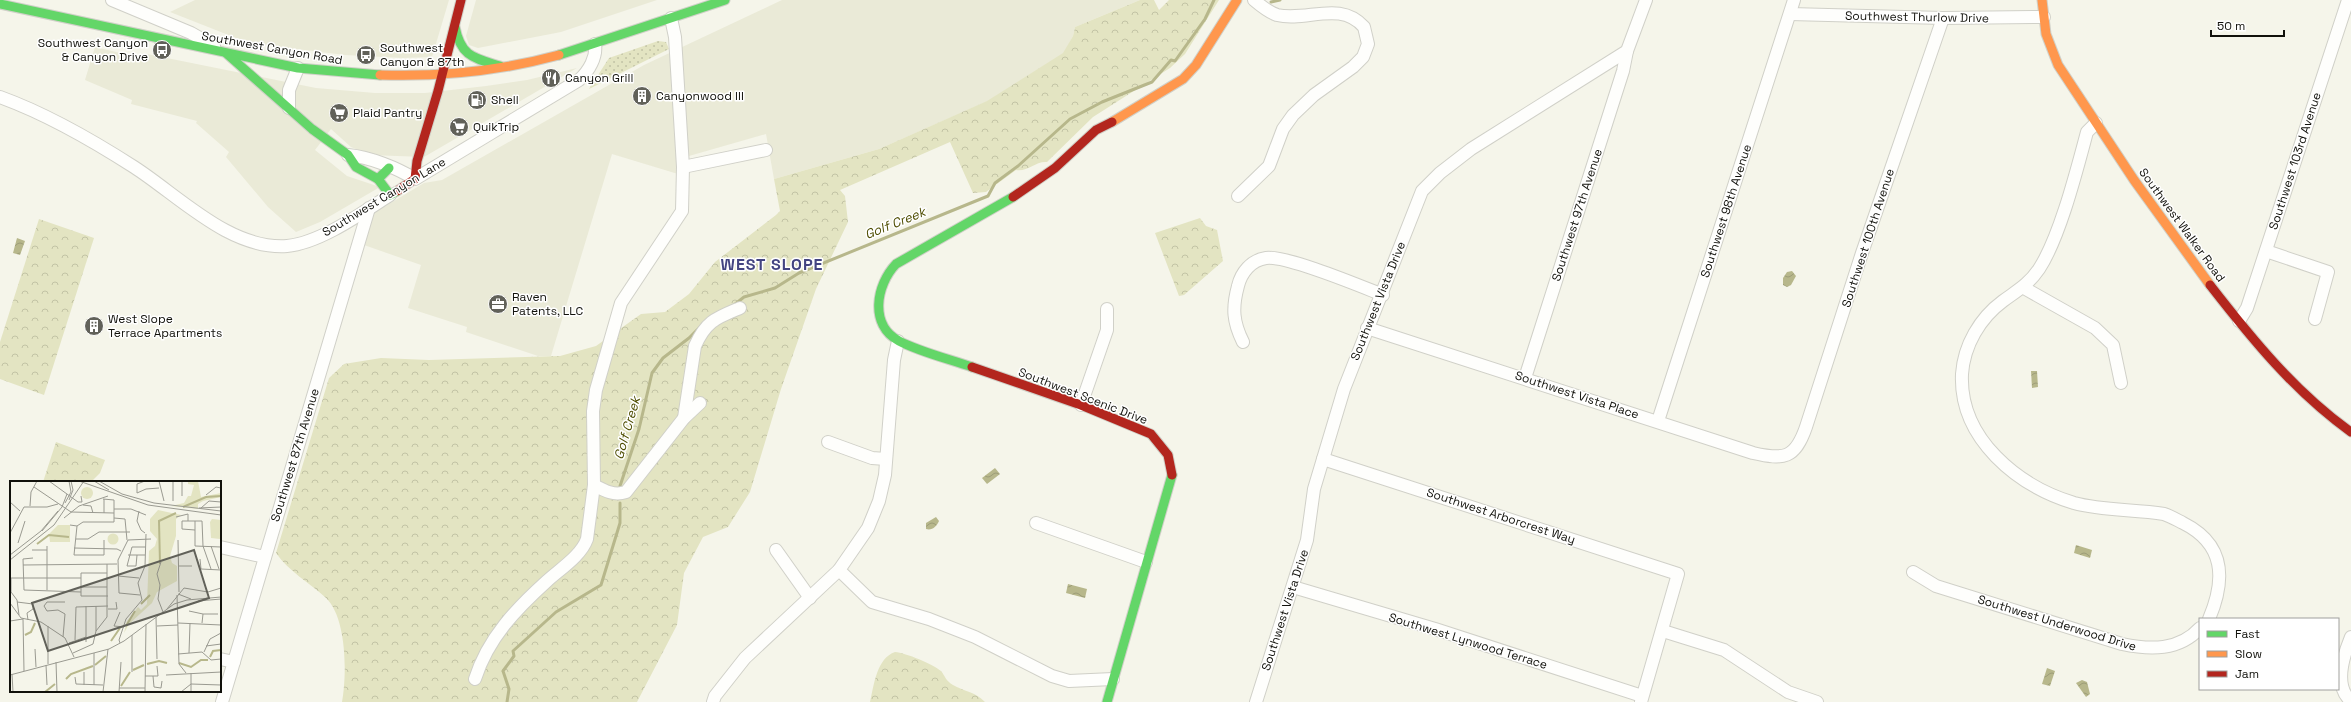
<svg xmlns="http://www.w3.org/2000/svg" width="2351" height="702" font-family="'Space Grotesk',sans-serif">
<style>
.built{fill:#eaead7}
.grass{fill:url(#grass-dots)}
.forest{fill:url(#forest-crowns)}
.water{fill:url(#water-waves)}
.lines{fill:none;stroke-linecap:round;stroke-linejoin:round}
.stream{stroke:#b7b78b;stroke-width:3}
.street-casing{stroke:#d0d0c8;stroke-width:14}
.fast-casing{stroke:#d0d0c8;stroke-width:11}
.slow-casing{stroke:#d0d0c8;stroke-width:11}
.jam-casing{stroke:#d0d0c8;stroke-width:11}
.street{stroke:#fefefc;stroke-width:12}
.fast{stroke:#63d668;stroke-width:9}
.slow{stroke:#ff974d;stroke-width:9}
.jam{stroke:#b3261e;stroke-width:9}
.labels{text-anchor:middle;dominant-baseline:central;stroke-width:3;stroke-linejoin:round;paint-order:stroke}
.street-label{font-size:12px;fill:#11110b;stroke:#fff}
.poi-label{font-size:12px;fill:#11110b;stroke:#fff;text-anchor:start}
.water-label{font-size:13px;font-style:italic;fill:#4e4d00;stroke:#fff}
.district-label{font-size:16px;font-weight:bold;letter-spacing:1px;fill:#434481;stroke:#fff}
.inset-river{fill:none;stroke:#b7b78b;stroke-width:2}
.inset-road{fill:none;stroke:#9a9a91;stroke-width:1}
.view{fill:#616159;fill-opacity:0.15;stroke:#616159;stroke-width:2}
.inset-edge{fill:none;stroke:#11110b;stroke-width:2}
</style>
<defs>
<pattern id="grass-dots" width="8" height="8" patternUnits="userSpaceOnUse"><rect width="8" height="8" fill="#e3e4c2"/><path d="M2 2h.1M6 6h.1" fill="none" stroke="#c2c3a5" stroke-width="1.8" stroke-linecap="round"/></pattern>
<pattern id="forest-crowns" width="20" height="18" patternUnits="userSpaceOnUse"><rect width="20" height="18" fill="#e3e4c2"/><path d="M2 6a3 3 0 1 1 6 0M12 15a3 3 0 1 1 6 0" fill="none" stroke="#c2c3a5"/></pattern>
<pattern id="water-waves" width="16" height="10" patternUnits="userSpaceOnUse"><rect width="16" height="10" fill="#b7b78b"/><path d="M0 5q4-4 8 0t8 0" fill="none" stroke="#9c9c77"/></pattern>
</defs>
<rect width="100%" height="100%" fill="#f5f5ea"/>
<g class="built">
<path d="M195 0H449L432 57 403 58 345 55 272 46 236 38 170 12Z"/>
<path d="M476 0H657L561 32 478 48 469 45 466 36Z"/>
<path d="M782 0H1140L1075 27 1073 36 1064 53 988 101 879 149 774 179 766 134 689 156 687 145 676 148 678 174 612 154 551 356H538L466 332 467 327 408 308 421 265 364 245 374 213 424 183 442 180 644 65Z"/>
<path d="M95 47 146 59 147 54 316 88 375 93H425L486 86 527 80 577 68 424 157 370 155 351 147 331 129 315 150 347 176 380 187 320 222 296 232 268 207 226 157 229 152 196 123 197 121 131 104 132 100 85 80Z"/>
</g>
<path class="grass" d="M658 41 666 42 669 49 589 89 609 58Z"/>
<g class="forest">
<path d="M1140 0H1154L1159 10 1169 0H1219L1185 54 1170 68 1093 117 1047 162C1035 161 1028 172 1016 170L986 192 973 193 950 142 840 190 845 196 848 222 816 289 781 389 750 492 728 527 703 537 684 573 677 625 637 702H342C347 675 347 618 326 598 309 582 289 572 276 553L329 378 344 364 381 358 429 360 560 356 596 346 641 314 665 312 689 294 715 262 776 215 780 211 774 179 879 149 987 101 1063 53 1073 36 1075 27Z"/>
<path d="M1200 218 1206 226 1217 230 1223 261 1184 295 1179 296 1155 233Z"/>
<path d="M39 219 94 238 44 395 0 379V342Z"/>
<path d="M56 442 105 460 100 473 91 482H43Z"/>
<path d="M895 652C906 653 933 664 941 671 945 676 946 681 953 685 963 691 976 692 985 702H870C874 684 877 658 895 652Z"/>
</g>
<g class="water">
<path d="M17 238 25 241 20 255 13 253Z"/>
<path d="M1792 271 1796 276 1791 285 1787 287 1783 285V278L1787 272Z"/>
<path d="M2031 371H2037L2038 387 2032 388Z"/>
<path d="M995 468 1000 474 987 484 982 478Z"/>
<path d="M936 517 939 521C937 526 932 531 926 529V523Z"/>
<path d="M2076 545 2092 550 2090 558 2074 553Z"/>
<path d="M1068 584 1087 589 1085 598 1066 593Z"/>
<path d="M2047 668 2055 671 2050 686 2042 684Z"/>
<path d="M2082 680 2087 682 2090 694 2086 697 2076 683Z"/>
</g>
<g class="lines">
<g class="stream">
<path d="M1271 2 1280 0"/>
<path d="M734 305 744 297 775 288 799 273 988 196 995 183 1018 166 1070 119 1102 102 1152 82 1171 60 1175 61 1205 19 1214 0"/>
<path d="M620 486 639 429 652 373 663 358 689 338 700 327"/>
<path d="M507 702 509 689 503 671 514 656 513 651 556 612 601 585 620 523V503"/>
</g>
<g class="street-casing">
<g id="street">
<path d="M112 0 191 33 214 46"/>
<path d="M1790 14 1943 18 2044 17"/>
<path d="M0 97C47 114 92 140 134 167 179 196 230 250 287 246 320 243 362 213 390 195"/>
<path d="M289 108V90L298 68"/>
<path d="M2096 123 2087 132C2077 169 2060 237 2039 269 2028 285 2018 290 2003 301 1980 318 1964 345 1962 374 1959 439 2018 486 2074 503 2103 511 2135 509 2164 514 2170 516 2177 520 2183 523 2225 544 2226 579 2209 619"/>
<path d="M348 155C370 157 397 168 415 179L579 80C589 71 597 57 595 44"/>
<path d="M683 167 766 150"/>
<path d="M1238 196 1269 166 1283 129 1293 115 1314 95 1353 67 1363 57 1368 44 1364 27C1340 0 1307 22 1277 15 1268 12 1261 6 1254 0"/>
<path d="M2266 251 2328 272 2315 319"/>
<path d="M2024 288 2095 328 2113 345 2121 383"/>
<path d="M2239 321 2247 308 2348 0"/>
<path d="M1367 328 1753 453C1784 460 1795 459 1806 427L1862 253 1943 18"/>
<path d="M1243 342C1233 322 1232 308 1238 286 1241 273 1251 260 1266 258 1286 255 1360 286 1383 295"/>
<path d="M1525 378 1623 71 1627 51"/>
<path d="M1081 405 1107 330V309"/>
<path d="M684 418 695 346C706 321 716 318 740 308"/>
<path d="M1658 421 1794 0"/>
<path d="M828 442 872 458 886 459"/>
<path d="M1323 459 1678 574 1641 702"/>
<path d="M594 485C605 491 614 496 626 492L684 418 700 403"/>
<path d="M1036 523 1146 562"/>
<path d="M220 547 265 557"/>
<path d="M776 550 810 598"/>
<path d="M839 570 872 602 929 619 975 637 1052 676 1069 681 1113 679"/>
<path d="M1913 572 1936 586 2122 644C2150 650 2179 651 2200 628"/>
<path d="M1293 587 1435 629 1642 696"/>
<path d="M1663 631 1724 650 1788 692 1817 702"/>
<path d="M2351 637C2344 654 2333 686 2351 701"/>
<path d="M220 659 234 662"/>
<path d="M475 679C488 638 516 609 547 581 560 569 581 556 587 539L594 485 593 411 596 390 621 303 682 211 683 167 675 37 671 18"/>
<path d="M222 702 369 208"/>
<path d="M713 702 715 696 745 658 839 570 868 528 879 501 885 475 894 360 898 341"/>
<path d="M1256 702 1307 540 1314 489 1344 389 1422 191 1440 173 1471 149 1627 51 1646 0"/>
</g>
</g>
<g class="fast-casing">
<g id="fast">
<path d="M0 4 298 68 380 75"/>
<path d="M455 27C461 57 474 58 500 66"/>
<path d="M227 54 312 129 348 155 356 167 378 179 390 195 397 191"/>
<path d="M559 55 725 0"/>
<path d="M378 179 389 168"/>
<path d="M972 367C949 359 920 352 899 341 869 325 876 285 896 264L1013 197"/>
<path d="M1107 702 1172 475"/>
</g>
</g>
<g class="slow-casing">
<g id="slow">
<path d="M2042 0 2046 34 2058 65 2134 180 2210 285"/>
<path d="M380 75C441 77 500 71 559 55"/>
<path d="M1112 122 1183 79 1196 65 1237 0"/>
</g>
</g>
<g class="jam-casing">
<g id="jam">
<path d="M397 191 415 179 417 161 438 91 461 0"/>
<path d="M1013 197 1055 168 1096 130 1112 122"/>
<path d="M2210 285C2252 339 2295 392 2351 432"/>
<path d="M972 367 1081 405 1151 434 1168 455 1172 475"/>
</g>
</g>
<use href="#street" class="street"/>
<use href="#fast" class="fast"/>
<use href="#slow" class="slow"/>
<use href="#jam" class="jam"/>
</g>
<defs>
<g id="bus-disc" transform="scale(1)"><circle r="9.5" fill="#616159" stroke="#fff"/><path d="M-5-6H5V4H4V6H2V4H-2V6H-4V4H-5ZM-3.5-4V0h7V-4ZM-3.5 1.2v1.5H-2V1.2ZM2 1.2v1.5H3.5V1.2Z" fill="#fff"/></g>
<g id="restaurant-disc" transform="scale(1)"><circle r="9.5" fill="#616159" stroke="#fff"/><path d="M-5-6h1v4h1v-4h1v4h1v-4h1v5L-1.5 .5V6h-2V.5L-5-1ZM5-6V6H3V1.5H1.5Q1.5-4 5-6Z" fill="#fff"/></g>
<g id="building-disc" transform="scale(1)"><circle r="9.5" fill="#616159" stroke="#fff"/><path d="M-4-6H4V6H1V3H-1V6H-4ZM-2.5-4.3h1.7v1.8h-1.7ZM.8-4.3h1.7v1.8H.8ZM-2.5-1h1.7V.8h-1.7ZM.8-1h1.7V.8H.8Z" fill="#fff"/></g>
<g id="fuel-disc" transform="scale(1)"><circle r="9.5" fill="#616159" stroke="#fff"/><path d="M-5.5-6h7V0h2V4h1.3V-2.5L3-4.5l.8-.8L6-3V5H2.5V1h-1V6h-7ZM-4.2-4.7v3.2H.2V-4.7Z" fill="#fff"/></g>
<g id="supermarket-disc" transform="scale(1)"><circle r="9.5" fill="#616159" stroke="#fff"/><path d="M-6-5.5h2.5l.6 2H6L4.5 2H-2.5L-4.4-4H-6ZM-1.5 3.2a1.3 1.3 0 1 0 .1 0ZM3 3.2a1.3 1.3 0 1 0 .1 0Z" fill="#fff"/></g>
<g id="office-disc" transform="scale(1)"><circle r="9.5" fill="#616159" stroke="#fff"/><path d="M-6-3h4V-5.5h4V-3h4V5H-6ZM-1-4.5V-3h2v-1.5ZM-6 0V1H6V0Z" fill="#fff"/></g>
</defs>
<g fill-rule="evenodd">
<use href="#bus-disc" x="162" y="50"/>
<use href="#bus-disc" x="366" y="55"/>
<use href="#restaurant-disc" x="551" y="78"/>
<use href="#building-disc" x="642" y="96"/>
<use href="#fuel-disc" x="477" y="100"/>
<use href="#supermarket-disc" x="339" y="113"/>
<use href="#supermarket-disc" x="459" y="127"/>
<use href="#office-disc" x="498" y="304"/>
<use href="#building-disc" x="94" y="326"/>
</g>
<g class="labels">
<g class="street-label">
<text transform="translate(1917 17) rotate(1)">Southwest Thurlow Drive</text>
<text transform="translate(272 48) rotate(10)">Southwest Canyon Road</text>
<text transform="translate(2295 161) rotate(-72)">Southwest 103rd Avenue</text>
<text transform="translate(384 197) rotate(-31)">Southwest Canyon Lane</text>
<text transform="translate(1726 211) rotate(-72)">Southwest 98th Avenue</text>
<text transform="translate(1577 215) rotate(-72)">Southwest 97th Avenue</text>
<text transform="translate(2182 225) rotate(54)">Southwest Walker Road</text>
<text transform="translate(1868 238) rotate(-72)">Southwest 100th Avenue</text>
<text transform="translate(1378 301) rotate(-68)">Southwest Vista Drive</text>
<text transform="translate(1577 395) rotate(18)">Southwest Vista Place</text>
<text transform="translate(1083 396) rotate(21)">Southwest Scenic Drive</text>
<text transform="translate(295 455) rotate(-73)">Southwest 87th Avenue</text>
<text transform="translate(1501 516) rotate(18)">Southwest Arborcrest Way</text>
<text transform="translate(1285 610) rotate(-72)">Southwest Vista Drive</text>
<text transform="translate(2057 623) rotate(17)">Southwest Underwood Drive</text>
<text transform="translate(1468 641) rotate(17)">Southwest Lynwood Terrace</text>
</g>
<g class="poi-label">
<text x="148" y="43" text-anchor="end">Southwest Canyon<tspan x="148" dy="14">&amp; Canyon Drive</tspan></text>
<text x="380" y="48">Southwest<tspan x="380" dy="14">Canyon &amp; 87th</tspan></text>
<text x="565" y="78">Canyon Grill</text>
<text x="656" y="96">Canyonwood III</text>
<text x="491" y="100">Shell</text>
<text x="353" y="113">Plaid Pantry</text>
<text x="473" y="127">QuikTrip</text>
<text x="512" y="297">Raven<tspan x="512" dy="14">Patents, LLC</tspan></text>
<text x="108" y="319">West Slope<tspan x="108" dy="14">Terrace Apartments</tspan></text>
</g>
<g class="water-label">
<text transform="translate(895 223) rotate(-22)">Golf Creek</text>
<text transform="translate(627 428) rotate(-74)">Golf Creek</text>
</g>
<g class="district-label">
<text x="772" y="264">WEST SLOPE</text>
</g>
</g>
<g transform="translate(10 481)">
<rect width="211" height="211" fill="#f5f5ea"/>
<path d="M71 12a6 6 0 1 1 12 0a6 6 0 1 1-12 0Z" fill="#e3e4c2"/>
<path d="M178 0H188L191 16 211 12V16L193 20 188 23V28L161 25 174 22 178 15H181L184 4 178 3ZM148 29 171 34 166 38V55L160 75 162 82 167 85V100L147 111 142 122 119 143 114 152 117 140 122 134 128 126 131 129 137 123 139 70 145 65 147 58 140 50V38Z" fill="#e3e4c2"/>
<path d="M48 44H60V61H40L39 53ZM97.5 58a5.5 5.5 0 1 1 11 0a5.5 5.5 0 1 1-11 0Z" fill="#e3e4c2"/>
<path d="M202 38 211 39 210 58 201 57 200 41Z" fill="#e3e4c2"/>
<path class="inset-river" d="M173 26 196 16 211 15M27 63 39 54 59 56M150 83 149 40 166 32M131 123 140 114M116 145 125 130M15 154 21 151 25 142M101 160 110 147M200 176 203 170 211 169M169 182 181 186 191 179H198M137 183 149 180 157 182M85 184 96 175M123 189 134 184M56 198 61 193 83 185M111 205 120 191M35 211 45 203"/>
<path class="inset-road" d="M39 0 68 21H72L71 15M69 0 138 24 211 34M84 0 99 9M89 0 112 13 144 22 211 30M135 0 127 3V12L136 8 149 7M149 0 154 20M24 6 61 31 104 32M196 14 206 6 211 7M172 15V0M59 19 63 9 61 0M163 20V0M0 21 10 30M55 22 61 11 59 0M73 24 81 25 83 32M20 25 21 11 27 0M52 26 57 13M189 27 211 26M191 27 199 20 211 21M104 28H121L136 34M129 30 127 40 131 49 135 52M94 32V18M166 36 178 33V40M54 37 69 25 98 15M104 37 115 38 117 59M185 40V65L211 66M60 44 67 45 73 41H104V19L93 18M67 45 64 74H94V59M185 49 172 48V40H192L193 65 201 88M32 50 52 26M0 52 14 26H37L48 23M66 58H78L89 51H120M168 59 169 111M8 62 15 40M37 65V109M201 65 209 88M64 67 107 68 111 70M22 69H37M0 74 31 50 48 30M118 74H135M127 74 126 85H117L122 66H136M23 77 13 78 14 109 71 111M190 78 191 88 211 89M0 79 44 44 74 0M151 81 147 93 150 104 148 118 153 131M13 84 107 83M169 85H182M97 92H71V115H98M108 95 129 97M71 106H97M168 113 181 118M130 114 109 112 108 79 118 59 141 58M167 114 169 183 176 192M188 120 211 118M7 121 23 123V128L17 132 18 139M0 122 11 137 31 141 55 157 64 176M76 125V161M86 125V150M98 128H107L106 121M157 128 174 107 198 111 211 107M179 130 193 133 192 142M110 131 104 145 114 146M193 133H208M9 134 7 119 1 111V97H71M146 136 147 178M0 140 13 138 14 190M168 142 211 144M147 145 168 144M53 156 55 133 48 129 37 130 34 125 37 121H55M65 159 66 126 98 125M59 162 76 156M110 162 109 159 116 138 132 119 128 102 135 85 136 53M196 165 211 163M25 168 26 186M194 171 200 158 211 152M63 172 83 163 86 150 97 136V83M84 172V204M179 172 180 142M168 173 192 171 201 179 211 178M46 181 47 211M38 183V145M36 184 37 204M122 191V154M181 192V211M2 193 3 211M0 194 99 168 114 160 164 123 177 119 211 116M156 194 211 191M135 195H148L147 185M143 195 144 206 151 207 152 200M65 196 66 203 93 204M181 203 211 204M74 204V191M109 207H135M93 211 98 168M109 211 111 181M135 211 136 143M171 211 181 203"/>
<path class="view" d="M184 69 199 117 38 170 22 122Z"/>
<rect width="211" height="211" class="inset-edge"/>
</g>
<rect x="2199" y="618" width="140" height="72" fill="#ffffff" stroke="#a0a09d"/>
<rect x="2207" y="631" width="20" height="6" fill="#63d668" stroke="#a0a09d"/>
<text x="2235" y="638" font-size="12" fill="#11110b">Fast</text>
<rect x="2207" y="651" width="20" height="6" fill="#ff974d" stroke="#a0a09d"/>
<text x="2235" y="658" font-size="12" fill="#11110b">Slow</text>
<rect x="2207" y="671" width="20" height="6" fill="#b3261e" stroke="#a0a09d"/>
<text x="2235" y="678" font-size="12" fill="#11110b">Jam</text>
<path d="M2211 30v6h73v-6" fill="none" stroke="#11110b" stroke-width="2"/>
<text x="2217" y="30" font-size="12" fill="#11110b" stroke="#ffffff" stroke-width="3" paint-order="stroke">50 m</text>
</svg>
